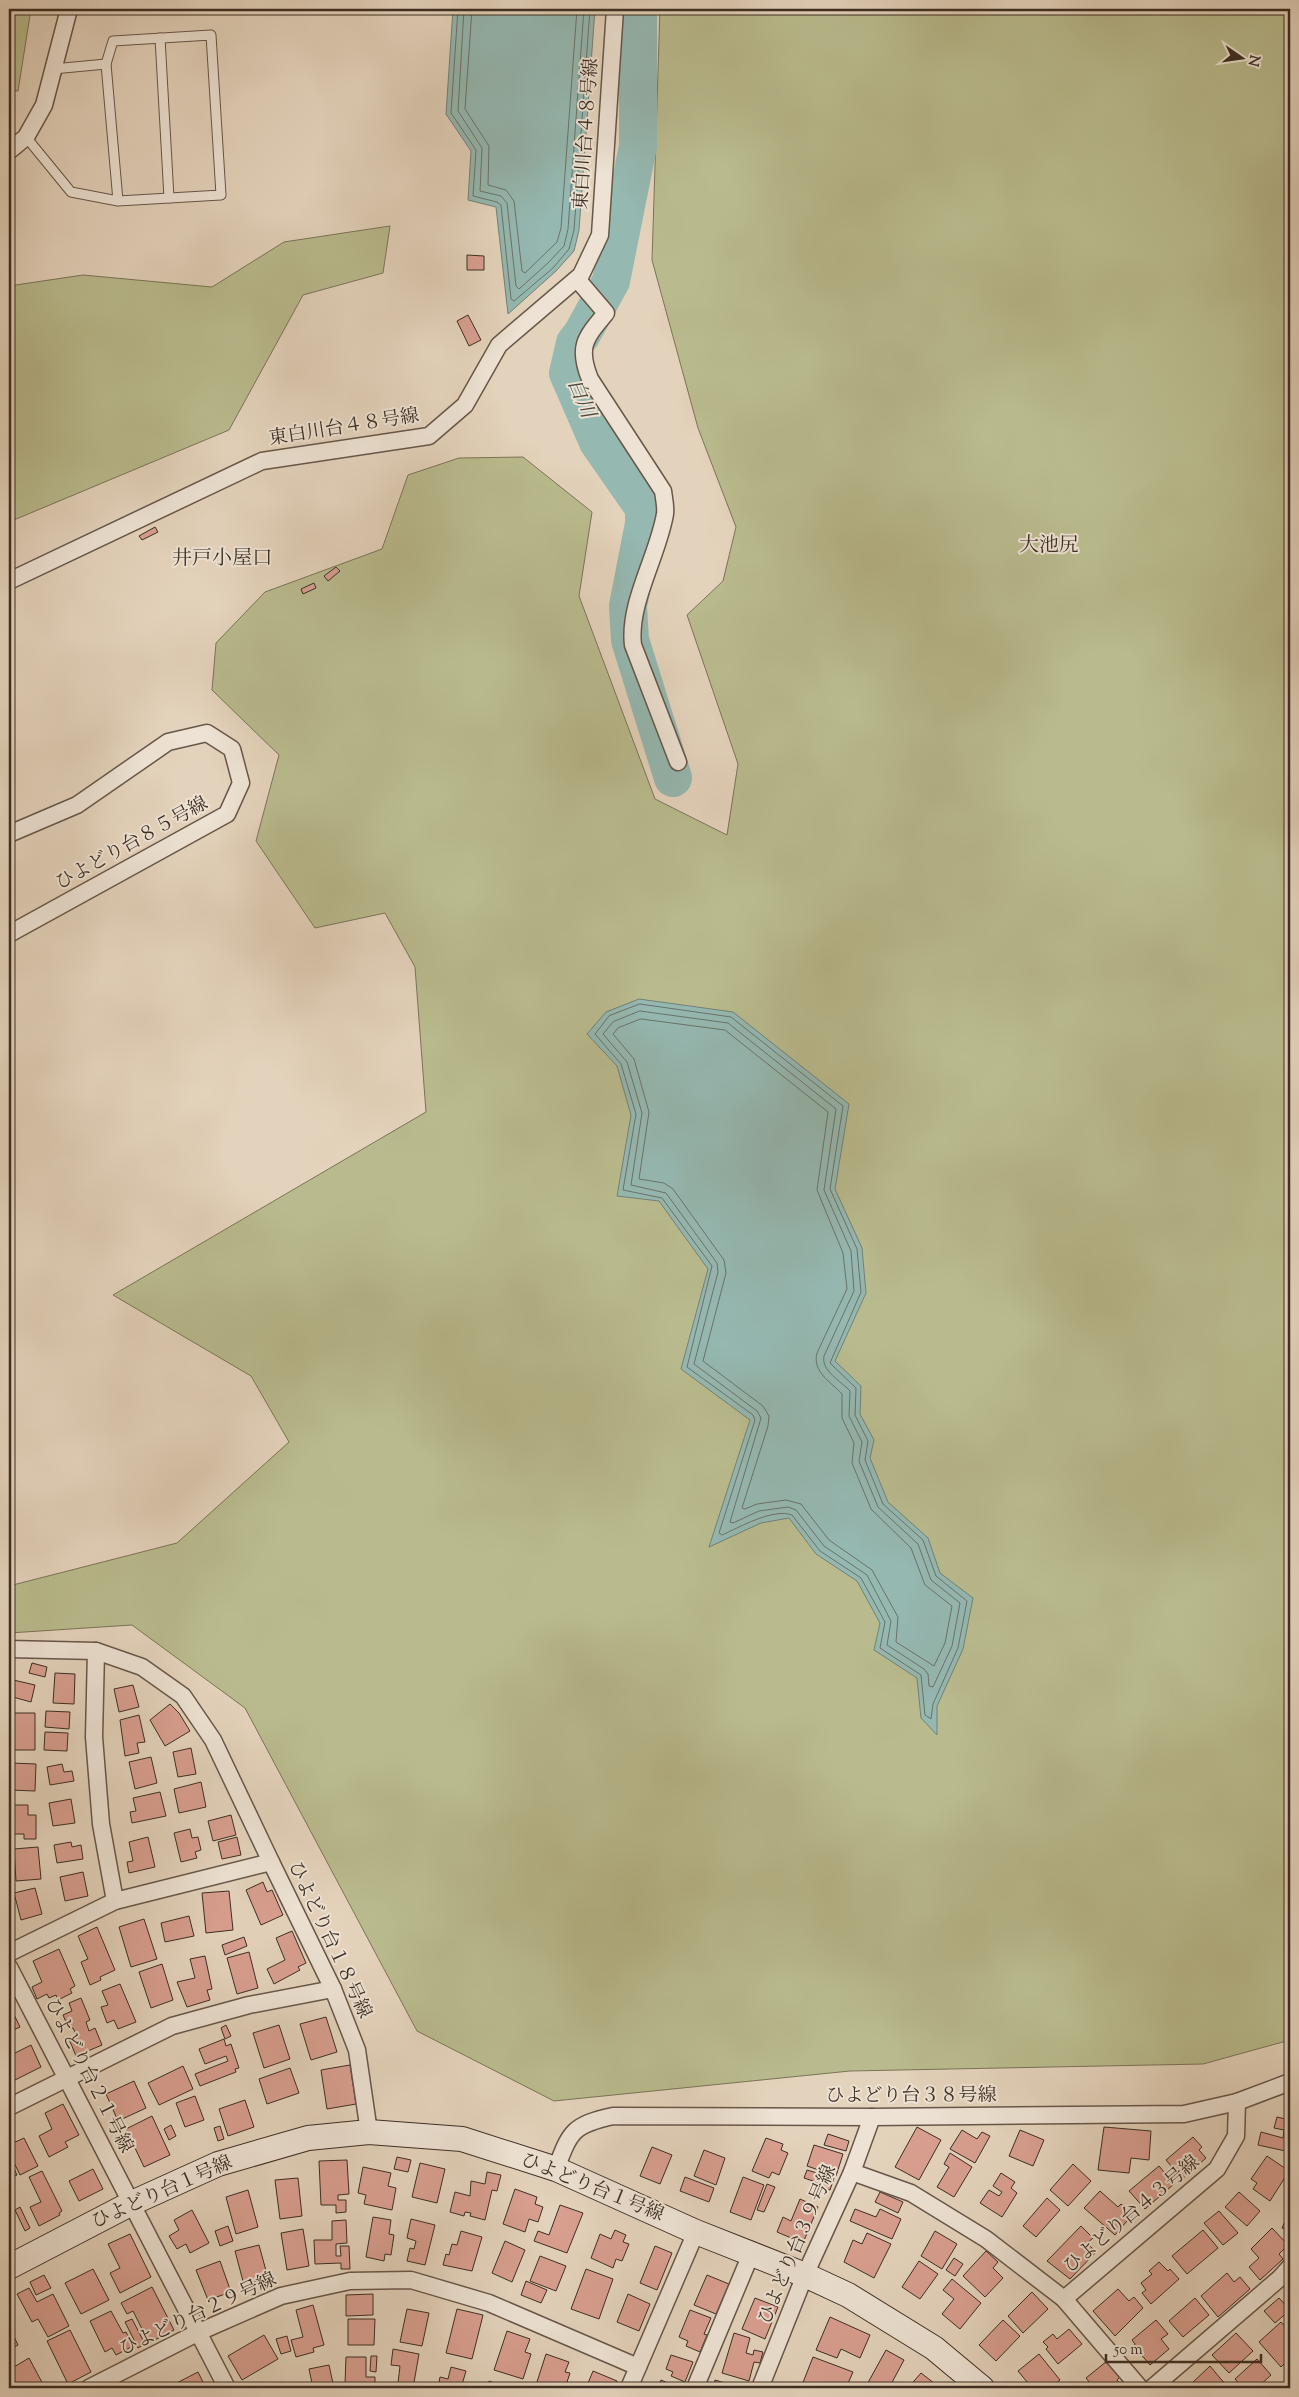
<svg xmlns="http://www.w3.org/2000/svg" width="1299" height="2397" font-family="'Sorts Mill Goudy','Noto Serif JP',serif">
<style>
.green{fill:#b9bb8e;stroke:#7b7458}
.water{fill:#95b8b1;stroke:#728178}
.lines{fill:none;stroke-linecap:round;stroke-linejoin:round}
.shore{stroke:#69736a;stroke-width:1}
.river{stroke:#95b8b1;stroke-width:38}
.building{fill:#d99f90;stroke:#3d2e23}
.lane-casing{stroke:#675749;stroke-width:11}
.street-casing{stroke:#675749;stroke-width:19}
.secondary-casing{stroke:#3d2e23;stroke-width:26}
.lane{stroke:#ede2d3;stroke-width:9}
.street{stroke:#ede2d3;stroke-width:16}
.secondary{stroke:#ede2d3;stroke-width:24}
.labels{text-anchor:middle;dominant-baseline:central;stroke-width:4;stroke-linejoin:round;paint-order:stroke}
.street-label{font-size:19px;fill:#3d2e23;stroke:#ede2d3}
.water-label{font-size:20px;font-style:italic;fill:#4f4a3f;stroke:#ede2d3}
.neighbourhood-label{font-size:20px;fill:#3d2e23;stroke:#ede2d3}
</style>
<rect width="100%" height="100%" fill="#e4d3bc"/>
<filter id="stains"><feTurbulence type="fractalNoise" baseFrequency=".004" numOctaves="4"/><feColorMatrix values="0 0 0 0 .2 0 0 0 0 .09 0 0 0 0 .02 0 0 0 .5 -.17"/></filter>
<radialGradient id="worn" r=".72"><stop offset=".6" stop-color="#630" stop-opacity="0"/><stop offset="1" stop-color="#630" stop-opacity=".3"/></radialGradient>
<g class="green">
<path d="M9 9H31L18 91 9 90Z"/>
<path d="M660 9H1290V2040L1203 2064 850 2071 554 2101 417 2031 245 1708 132 1625 9 1633V1586L177 1543 289 1442 251 1376 113 1295 426 1112 415 967 385 913 315 928 256 841 279 755 212 690 216 643 265 592 382 549 408 475 459 458 523 457 592 512 579 596 655 799 727 835 738 764 687 615 723 581 736 527 698 428 652 260Z"/>
<path d="M390 226 383 273 303 295 229 430 9 522V286L83 275 212 287 284 242Z"/>
</g>
<g class="water">
<path d="M453 9H595L579 230 574 251 556 271 508 314 496 207 468 200 471 151 446 114Z"/>
<path d="M639 999 733 1012 849 1104 835 1189 862 1248 866 1293 835 1361 861 1386 860 1414 874 1440 870 1458 888 1502 928 1538 940 1573 973 1598 963 1649 937 1706V1735L921 1718 917 1678 874 1650 880 1623 857 1581 816 1554 789 1518 761 1523 709 1547 750 1420 681 1369 708 1269 659 1201 617 1196 631 1115 617 1066 587 1034 606 1012Z"/>
</g>
<g class="lines">
<g class="shore">
<path d="M458 9 451 113 476 150 473 196 497 202 501 205 511 299 514 301 553 268 569 249 574 230 590 9"/>
<path d="M464 9 458 111 482 148 480 191 501 196 507 203 516 286 519 289 548 263 564 246 568 229 584 9"/>
<path d="M472 9 465 109 489 146 488 185 506 190 514 201 522 271 525 273 557 242 561 228 577 9"/>
<path d="M640 1004 731 1017 843 1106 830 1189 857 1249 861 1292 830 1363 856 1388 855 1415 868 1441 865 1460 883 1504 923 1540 936 1576 967 1601 958 1648 933 1704 931 1719 925 1715 921 1675 880 1648 885 1622 861 1578 820 1551 792 1515C773 1508 740 1527 722 1535L719 1533 755 1420 753 1415 687 1367 712 1266 662 1198 623 1190 636 1114 621 1064 595 1034 609 1016Z"/>
<path d="M640 1011 728 1023 836 1109 824 1190 851 1251 854 1291 824 1356C821 1371 841 1381 850 1391L849 1416 862 1442 859 1461 878 1507 918 1544 931 1580 960 1603 952 1646 933 1687 929 1686 928 1674 924 1669 887 1645 891 1621 867 1575 824 1546 796 1510 788 1507 759 1511 733 1523 730 1522 761 1418 757 1411 694 1364 718 1272 717 1263 666 1193 631 1185 642 1113 627 1062 603 1034 613 1022Z"/>
<path d="M641 1019 725 1030 828 1112 817 1190 843 1253 847 1289 817 1353C812 1372 831 1382 842 1394V1418L854 1443 852 1463 871 1509 911 1548 925 1585 952 1606 945 1643 934 1666 896 1642 898 1617 872 1570 829 1540 801 1504 786 1500 757 1504 745 1509 742 1508 768 1426 769 1416 763 1406 703 1361 726 1273 724 1260 673 1189 664 1183 639 1179 649 1112 634 1059 613 1034 618 1028Z"/>
</g>
<path class="river" d="M638 9V146L611 281 582 334 575 343 568 373 598 442 644 508V524L628 606 630 640 673 778"/>
</g>
<g class="building">
<path d="M467 255 484 256V270H467Z"/>
<path d="M468 315 481 340 469 346 457 321Z"/>
<path d="M155 527 158 532 142 540 139 536Z"/>
<path d="M336 567 340 571 328 581 324 576Z"/>
<path d="M314 583 316 588 303 594 301 589Z"/>
<path d="M32 1663 47 1667 45 1677 29 1673Z"/>
<path d="M55 1673 75 1674 74 1704 53 1703Z"/>
<path d="M9 1679 35 1685 31 1702 9 1696Z"/>
<path d="M133 1685 139 1707 119 1712 114 1689Z"/>
<path d="M170 1704 179 1713 190 1731 165 1746 150 1720Z"/>
<path d="M46 1711 70 1712 69 1729 45 1727Z"/>
<path d="M14 1713H35V1750H9V1729H14Z"/>
<path d="M139 1715 145 1742 137 1743 139 1753 125 1756 120 1720Z"/>
<path d="M45 1732 68 1733 67 1751 44 1750Z"/>
<path d="M191 1748 196 1774 178 1777 173 1752Z"/>
<path d="M151 1757 157 1783 135 1789 129 1762Z"/>
<path d="M11 1763 36 1764 35 1791 10 1790Z"/>
<path d="M62 1764 64 1772 72 1771 74 1781 50 1785 47 1767Z"/>
<path d="M201 1782 206 1807 179 1813 174 1789Z"/>
<path d="M160 1792 166 1816 132 1823 130 1812 136 1811 133 1798Z"/>
<path d="M71 1799 75 1823 53 1826 49 1803Z"/>
<path d="M13 1805H28V1815H36V1839H24V1834H12Z"/>
<path d="M231 1815 236 1835 213 1841 208 1821Z"/>
<path d="M190 1829 192 1838 198 1837 201 1850 195 1852 197 1858 181 1862 174 1833Z"/>
<path d="M148 1837 155 1867 129 1873 127 1862 133 1861 129 1842Z"/>
<path d="M237 1837 241 1855 222 1859 218 1842Z"/>
<path d="M71 1842 72 1847 81 1845 83 1859 57 1863 54 1845Z"/>
<path d="M38 1847 41 1879 16 1881 14 1849Z"/>
<path d="M83 1872 88 1896 65 1901 60 1877Z"/>
<path d="M263 1882 267 1892 272 1890 283 1915 261 1925 246 1890Z"/>
<path d="M35 1888 42 1914 21 1920 14 1893Z"/>
<path d="M229 1891 233 1930 206 1933 202 1893Z"/>
<path d="M189 1916 194 1936 165 1942 161 1923Z"/>
<path d="M144 1919 157 1959 131 1967 119 1927Z"/>
<path d="M97 1927 115 1970 100 1977 101 1980 90 1985 81 1962 88 1959 78 1936Z"/>
<path d="M292 1931 306 1963 298 1967 300 1970 274 1984 267 1969 285 1960 276 1938Z"/>
<path d="M244 1937 247 1946 225 1955 222 1945Z"/>
<path d="M59 1949 75 1986 70 1989 72 1993 58 2000 56 1995 49 1998 47 1994 37 1999 32 1987 42 1982 33 1961Z"/>
<path d="M249 1952 258 1988 237 1994 227 1958Z"/>
<path d="M205 1956 212 1989 207 1990 210 2000 187 2007 177 1982 195 1978 190 1959Z"/>
<path d="M162 1964 173 2000 151 2008 139 1972Z"/>
<path d="M120 1984 136 2022 118 2029 114 2020 107 2023 101 2007 108 2005 102 1991Z"/>
<path d="M81 1998 90 2020 86 2022 89 2031 95 2028 102 2045 76 2056 69 2039 77 2036 73 2028 69 2029 63 2015 72 2011 69 2003Z"/>
<path d="M9 2004 20 2027 9 2032Z"/>
<path d="M326 2017 337 2052 311 2060 300 2024Z"/>
<path d="M226 2025 231 2036 225 2039 221 2028Z"/>
<path d="M279 2025 290 2059 264 2068 253 2033Z"/>
<path d="M224 2039 226 2046 231 2044 239 2068 235 2069 236 2072 200 2086 195 2074 228 2061 226 2056 205 2064 199 2049Z"/>
<path d="M31 2045 41 2067 9 2083V2056Z"/>
<path d="M350 2065 356 2104 327 2109 321 2070Z"/>
<path d="M183 2066 193 2089 159 2105 148 2083Z"/>
<path d="M290 2068 299 2093 267 2104 259 2079Z"/>
<path d="M134 2081 146 2108 118 2121 106 2094Z"/>
<path d="M195 2096 204 2120 185 2127 176 2103Z"/>
<path d="M245 2100 254 2127 228 2136 219 2109Z"/>
<path d="M63 2104 79 2135 65 2142 68 2147 49 2157 39 2136 52 2129 45 2113Z"/>
<path d="M152 2116 170 2155 144 2167 126 2129Z"/>
<path d="M1277 2117 1290 2120V2152L1258 2145 1261 2132 1283 2138 1284 2130 1274 2128Z"/>
<path d="M171 2125 176 2136 169 2140 164 2129Z"/>
<path d="M220 2126 224 2139 218 2141 214 2128Z"/>
<path d="M917 2127 941 2140 919 2180 895 2167Z"/>
<path d="M1104 2127 1151 2131 1149 2160 1131 2158 1129 2173 1098 2170Z"/>
<path d="M962 2130 977 2139 982 2132 990 2136 975 2163 950 2149Z"/>
<path d="M1020 2130 1044 2140 1033 2166 1009 2156Z"/>
<path d="M828 2134 849 2141 846 2151 824 2145Z"/>
<path d="M1193 2137 1202 2147 1199 2150 1206 2158 1182 2179 1166 2160Z"/>
<path d="M24 2138 38 2166 20 2175 9 2152V2145Z"/>
<path d="M766 2138 783 2144 781 2150 788 2153 779 2175 772 2172 769 2178 752 2171Z"/>
<path d="M814 2145 843 2154 836 2176 807 2166Z"/>
<path d="M652 2147 672 2155 660 2184 640 2176Z"/>
<path d="M704 2150 725 2158 716 2185 694 2176Z"/>
<path d="M950 2153 972 2167 954 2197 937 2187 949 2167 944 2164Z"/>
<path d="M1267 2156 1289 2171 1270 2201 1253 2189 1257 2183 1251 2179Z"/>
<path d="M397 2157 411 2160 408 2172 394 2169Z"/>
<path d="M9 2158 17 2175 9 2179Z"/>
<path d="M347 2160 349 2194 338 2195V2200H346V2212L336 2213V2205H321L319 2161Z"/>
<path d="M420 2163 445 2169 437 2203 412 2197Z"/>
<path d="M1073 2164 1091 2181 1068 2206 1050 2190Z"/>
<path d="M1159 2166 1174 2184 1145 2209 1129 2191Z"/>
<path d="M363 2167 391 2173 388 2186 396 2188 392 2210 364 2204 366 2195 358 2193Z"/>
<path d="M93 2169 103 2189 79 2201 69 2181Z"/>
<path d="M807 2170 834 2178 830 2190 815 2185 816 2182 804 2178Z"/>
<path d="M42 2171 62 2211 59 2213 60 2215 39 2226 30 2207 41 2202 29 2177Z"/>
<path d="M487 2172 501 2175 497 2191 492 2190 485 2220 470 2216 471 2213 465 2212 464 2216 450 2212 455 2192 470 2196 471 2181 485 2184Z"/>
<path d="M1001 2173 1015 2182 1011 2188 1017 2193 1002 2217 980 2203 989 2190 999 2196 1002 2192 993 2186Z"/>
<path d="M685 2177 714 2188 709 2202 680 2191Z"/>
<path d="M743 2177 764 2185 751 2220 730 2212Z"/>
<path d="M298 2178 302 2216 280 2219 275 2180Z"/>
<path d="M767 2184 775 2187 764 2212 757 2210Z"/>
<path d="M515 2189 537 2197 535 2204 543 2207 538 2222 529 2219 525 2232 503 2224Z"/>
<path d="M248 2190 258 2227 236 2234 226 2197Z"/>
<path d="M1100 2191 1118 2207 1121 2204 1133 2214 1115 2235 1084 2208Z"/>
<path d="M880 2192 903 2202 898 2213 875 2202Z"/>
<path d="M1239 2192 1260 2211 1247 2226 1225 2207Z"/>
<path d="M1047 2198 1060 2210 1036 2237 1023 2226Z"/>
<path d="M800 2199 818 2207 803 2243 777 2232 783 2217 791 2221Z"/>
<path d="M560 2205 583 2213 567 2253 534 2241 538 2231 549 2235Z"/>
<path d="M20 2207 30 2228 25 2231 15 2210Z"/>
<path d="M855 2209 876 2217 880 2209 901 2219 892 2239 850 2221Z"/>
<path d="M192 2210 209 2243 190 2253 186 2244 177 2249 169 2236 179 2230 174 2220Z"/>
<path d="M1290 2210V2231L1282 2228Z"/>
<path d="M1219 2211 1238 2233 1223 2245 1204 2223Z"/>
<path d="M373 2217 391 2220 389 2234 394 2235 391 2255 385 2254 384 2261 366 2257Z"/>
<path d="M411 2219 435 2225 425 2265 407 2261 410 2248 414 2249 416 2241 407 2238Z"/>
<path d="M346 2220 347 2243 336 2244V2256H341L340 2246H349L350 2269H341V2263L315 2264 314 2240H332V2221Z"/>
<path d="M228 2226 233 2241 220 2246 215 2231Z"/>
<path d="M1081 2226 1093 2238 1087 2243 1096 2252 1070 2279 1047 2261Z"/>
<path d="M1272 2228 1288 2245 1279 2254 1283 2259 1260 2280 1249 2267 1259 2258 1251 2249Z"/>
<path d="M303 2229 309 2266 287 2270 281 2233Z"/>
<path d="M615 2230 626 2235 623 2242 629 2244 622 2261 616 2259 613 2268 591 2258 600 2234 611 2239Z"/>
<path d="M1203 2230 1218 2248 1187 2274 1172 2256Z"/>
<path d="M461 2231 482 2237 472 2271 443 2265 446 2254 449 2255 452 2244 457 2245Z"/>
<path d="M935 2231 957 2244 942 2269 921 2256Z"/>
<path d="M867 2233 891 2244 874 2278 844 2262 853 2240 862 2244Z"/>
<path d="M130 2234 151 2277 120 2293 110 2273 120 2268 108 2244Z"/>
<path d="M505 2241 525 2250 512 2282 492 2273Z"/>
<path d="M259 2245 268 2278 244 2285 235 2251Z"/>
<path d="M655 2246 672 2253 657 2290 640 2283Z"/>
<path d="M986 2251 998 2262 993 2268 1003 2278 985 2297 963 2276Z"/>
<path d="M540 2256 566 2266 556 2291 530 2281Z"/>
<path d="M954 2258 963 2264 955 2276 946 2270Z"/>
<path d="M220 2261 231 2292 208 2300 196 2270Z"/>
<path d="M919 2261 938 2274 920 2299 902 2287Z"/>
<path d="M1159 2262 1168 2271 1170 2269 1179 2279 1151 2304 1142 2293 1146 2290 1141 2283 1152 2274 1149 2271Z"/>
<path d="M93 2269 109 2300 81 2314 65 2283Z"/>
<path d="M586 2269 613 2279 599 2319 571 2309Z"/>
<path d="M1227 2273 1234 2282 1240 2277 1250 2289 1218 2317 1201 2296Z"/>
<path d="M44 2275 51 2288 36 2295 30 2282Z"/>
<path d="M707 2275 729 2284 716 2314 694 2305Z"/>
<path d="M952 2279 981 2303 960 2329 942 2314 954 2299 943 2290Z"/>
<path d="M526 2281 547 2290 541 2303 521 2295Z"/>
<path d="M152 2287 174 2330 149 2343 133 2311 127 2314 121 2303Z"/>
<path d="M29 2288 37 2302 53 2294 69 2326 48 2337 38 2319 32 2322 17 2294Z"/>
<path d="M1118 2289 1129 2301 1134 2297 1143 2308 1115 2336 1093 2311Z"/>
<path d="M1032 2292 1048 2309 1023 2333 1008 2316Z"/>
<path d="M373 2294V2315L346 2316V2295Z"/>
<path d="M628 2294 650 2304 639 2331 617 2322Z"/>
<path d="M755 2298 778 2307 765 2339 742 2329Z"/>
<path d="M1195 2298 1209 2315 1183 2337 1169 2321Z"/>
<path d="M1279 2298 1290 2310 1275 2323 1264 2311Z"/>
<path d="M313 2305 324 2345 313 2348 314 2352 296 2357 291 2340 303 2337 296 2310Z"/>
<path d="M407 2309 429 2313 422 2346 400 2342Z"/>
<path d="M457 2309 483 2315 472 2359 446 2353Z"/>
<path d="M690 2310 711 2318 704 2334 707 2335 700 2352 686 2346 688 2341 679 2337Z"/>
<path d="M111 2311 123 2333 126 2332 133 2346 116 2355 112 2348 105 2352 90 2321Z"/>
<path d="M830 2317 870 2335 860 2358 841 2349 837 2358 816 2350Z"/>
<path d="M132 2319 145 2344 138 2348 125 2322Z"/>
<path d="M348 2319H375L374 2345H348Z"/>
<path d="M1003 2320 1020 2336 996 2361 979 2345Z"/>
<path d="M1156 2320 1168 2334 1161 2339 1169 2349 1150 2365 1134 2346 1135 2344 1132 2340Z"/>
<path d="M1281 2322 1290 2332V2358L1281 2367 1259 2342Z"/>
<path d="M9 2326 18 2345 9 2350Z"/>
<path d="M1069 2329 1082 2344 1058 2364 1046 2349 1048 2347 1043 2342 1053 2334 1057 2339Z"/>
<path d="M70 2330 91 2372 68 2384 47 2341Z"/>
<path d="M507 2331 530 2339 525 2352 531 2354 523 2379 494 2370Z"/>
<path d="M734 2333 750 2338 746 2353 753 2355 754 2350 763 2352 760 2363 754 2362 749 2381 722 2373Z"/>
<path d="M1236 2333 1253 2351 1229 2373 1212 2355Z"/>
<path d="M264 2335 278 2359 242 2380 228 2356Z"/>
<path d="M287 2336 291 2351 281 2354 276 2339Z"/>
<path d="M393 2349 419 2354 413 2388H400L401 2384 398 2383 400 2366 391 2365Z"/>
<path d="M886 2350 904 2360 889 2388H865Z"/>
<path d="M546 2354 569 2362 565 2372 570 2373 565 2388H535Z"/>
<path d="M1039 2354 1060 2380 1050 2388H1032L1018 2371Z"/>
<path d="M671 2355 693 2362 685 2382 671 2376 673 2372 666 2369Z"/>
<path d="M371 2356H377L376 2372 370 2371Z"/>
<path d="M346 2357H366V2377H375V2388H352V2384H345Z"/>
<path d="M813 2357 853 2372 846 2388H811L802 2385Z"/>
<path d="M29 2358 45 2388H18L9 2370Z"/>
<path d="M1257 2359 1271 2375 1257 2388H1243L1235 2379Z"/>
<path d="M1107 2361 1120 2377 1117 2380 1123 2388H1094L1086 2378Z"/>
<path d="M329 2365 334 2388H313L309 2369Z"/>
<path d="M1210 2366 1220 2378 1229 2388H1212L1210 2386 1196 2388 1192 2383Z"/>
<path d="M451 2367 466 2371 461 2388H438L440 2377 448 2379Z"/>
<path d="M593 2371 617 2381 614 2388H586Z"/>
<path d="M198 2372 206 2388H167Z"/>
<path d="M921 2373 939 2387 938 2388H908Z"/>
<path d="M661 2380 679 2388H657Z"/>
<path d="M715 2380 741 2388H713Z"/>
<path d="M489 2381 506 2387V2388H486Z"/>
</g>
<g class="lines">
<g class="lane-casing">
<g id="lane">
<path d="M160 38 169 198"/>
<path d="M53 69 106 64"/>
<path d="M26 137 71 192 118 201 221 195 211 35 113 41 106 64 118 201"/>
</g>
</g>
<g class="street-casing">
<g id="street">
<path d="M9 151 26 137 44 105 69 9"/>
<path d="M577 279 606 313C585 338 577 347 590 379L663 491C664 499 666 507 665 514 658 556 628 603 633 645L678 762"/>
<path d="M9 581 262 461 429 436 465 405 499 345 581 275 600 235 615 9"/>
<path d="M9 834 77 805 168 742 207 733 232 749 241 783 227 814 9 934"/>
<path d="M9 1649 96 1651 142 1667 183 1696 213 1740 271 1862"/>
<path d="M96 1651 94 1737 101 1824 115 1901"/>
<path d="M9 1953 115 1901 271 1862 333 1989 357 2050 369 2132"/>
<path d="M9 1967 227 2388"/>
<path d="M9 2107 172 2026 249 2005 333 1989"/>
<path d="M556 2169C570 2132 572 2125 613 2116L872 2117 1184 2114 1237 2102 1290 2082"/>
<path d="M852 2172 911 2193 986 2239 1064 2299 1140 2388"/>
<path d="M1064 2299 1217 2169 1236 2136 1237 2102"/>
<path d="M89 2388 199 2332 281 2296 350 2281 411 2280 489 2303 638 2367"/>
<path d="M629 2388 696 2232"/>
<path d="M695 2388 751 2254"/>
<path d="M760 2388 805 2275 852 2172 872 2117"/>
<path d="M1152 2388 1280 2278 1290 2267"/>
</g>
</g>
<g class="secondary-casing">
<path id="secondary" d="M9 2267 132 2203 218 2164 308 2138 369 2132 462 2139 556 2169 696 2232 805 2275 848 2295 934 2348 982 2388"/>
</g>
<use href="#lane" class="lane"/>
<use href="#street" class="street"/>
<use href="#secondary" class="secondary"/>
</g>
<g class="labels">
<g class="street-label">
<text transform="translate(587 134) rotate(-86)">東白川台４８号線</text>
<text transform="translate(344 428) rotate(-9)">東白川台４８号線</text>
<text transform="translate(132 844) rotate(-29)">ひよどり台８５号線</text>
<text transform="translate(329 1940) rotate(65)">ひよどり台１８号線</text>
<text transform="translate(88 2076) rotate(63)">ひよどり台２１号線</text>
<text x="911" y="2096">ひよどり台３８号線</text>
<text transform="translate(592 2188) rotate(22)">ひよどり台１号線</text>
<text transform="translate(162 2193) rotate(-24)">ひよどり台１号線</text>
<text transform="translate(1132 2215) rotate(-40)">ひよどり台４３号線</text>
<text transform="translate(798 2245) rotate(-67)">ひよどり台３９号線</text>
<text transform="translate(198 2315) rotate(-25)">ひよどり台２９号線</text>
</g>
<g class="water-label">
<text transform="translate(580 399) rotate(67)">白川</text>
</g>
<g class="neighbourhood-label">
<text x="1049" y="546">大池尻</text>
<text x="222" y="559">井戸小屋口</text>
</g>
</g>
<rect width="1299" height="2397" fill="none" stroke="#e4d3bc" stroke-width="30"/>
<rect x="10" y="10" width="1279" height="2377" fill="none" stroke="#3d2e23" stroke-width="2.5"/>
<rect x="15" y="15" width="1269" height="2367" fill="none" stroke="#3d2e23"/>
<g transform="translate(1242 58) rotate(103)" stroke="#ede2d3" stroke-width="4" paint-order="stroke">
<path d="M0-4L9 19L0 12L-9 19Z" fill="#3d2e23"/>
<text y="-8" font-size="14" font-weight="bold" text-anchor="middle" fill="#3d2e23">N</text>
</g>
<path d="M1106 2354v8h155v-8" fill="none" stroke="#3d2e23" stroke-width="2.5"/>
<text x="1114" y="2354" font-size="15" fill="#3d2e23" stroke="#ede2d3" stroke-width="4" paint-order="stroke">50 m</text>
<rect width="100%" height="100%" filter="url(#stains)"/>
<rect width="100%" height="100%" fill="url(#worn)"/>
</svg>
